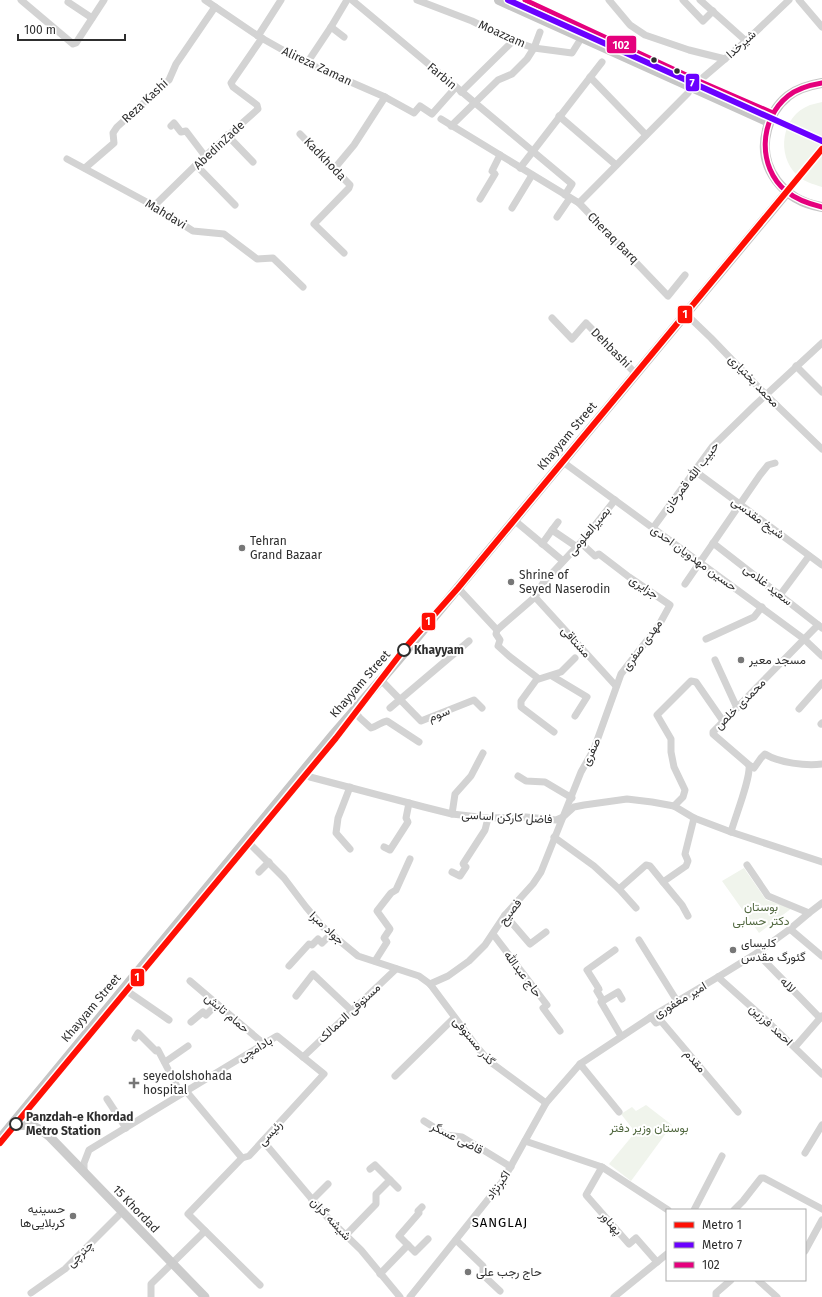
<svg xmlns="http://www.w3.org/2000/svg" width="822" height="1297" font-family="'Fira Sans',Vazirmatn,sans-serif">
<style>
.green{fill:#f0f4ec}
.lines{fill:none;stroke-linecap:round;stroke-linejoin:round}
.street{stroke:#d3d3d3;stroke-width:7}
.secondary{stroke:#ccc;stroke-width:9}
.primary{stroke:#c6c6c6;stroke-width:10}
.bus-1-casing{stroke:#fff;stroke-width:8}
.bus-1{stroke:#e5007d;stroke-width:5}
.metro-1-casing{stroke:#fff;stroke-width:9}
.metro-2-casing{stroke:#fff;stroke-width:9}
.metro-1{stroke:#ff0f04;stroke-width:6}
.metro-2{stroke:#6a00ff;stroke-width:6}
.bus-dot{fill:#2e2e2e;stroke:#fff;stroke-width:1.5}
.poi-dot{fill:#777;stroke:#fff;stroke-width:1.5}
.stop-dot{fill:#fff;stroke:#2e2e2e;stroke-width:2}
.labels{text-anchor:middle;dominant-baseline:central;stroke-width:4;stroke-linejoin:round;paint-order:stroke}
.street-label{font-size:12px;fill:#2e2e2e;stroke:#fff}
.poi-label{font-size:12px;fill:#2e2e2e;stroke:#fff;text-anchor:start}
.stop-label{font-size:12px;font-weight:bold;fill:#2e2e2e;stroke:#fff;text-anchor:start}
.park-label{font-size:12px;fill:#50673e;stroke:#fff}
.neighbourhood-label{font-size:13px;letter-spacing:1px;fill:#000;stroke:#fff}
.line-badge{stroke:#fff;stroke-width:1.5}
.badge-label{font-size:11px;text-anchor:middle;font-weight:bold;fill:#fff}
</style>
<rect width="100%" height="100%" fill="#fff"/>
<g class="green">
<path d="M822 102V187C813 184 804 182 797 175 776 155 781 116 810 105 814 104 818 103 822 102Z"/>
<path d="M744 868 766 900 792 908 759 933 722 881Z"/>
<path d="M646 1105 672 1125 631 1181 609 1164 633 1135 632 1128 621 1114 632 1107 636 1111Z"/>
</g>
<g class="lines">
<g class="street">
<path d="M21 0 73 44 76 43 104 0"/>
<path d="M205 0 258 36 281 49 307 63 385 97 414 113 420 106 432 114 456 87"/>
<path d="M352 0 572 184 565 195"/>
<path d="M417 0 472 21 513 41 534 48 572 53 582 37"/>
<path d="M609 0 630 25 645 35 689 50 725 59"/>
<path d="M683 0 703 21 713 11"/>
<path d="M700 0 746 41"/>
<path d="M799 0 822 27"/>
<path d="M68 2 92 18"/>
<path d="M331 27 344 37"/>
<path d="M258 36 281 0"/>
<path d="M307 63 331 27 347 0"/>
<path d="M590 77 646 135"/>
<path d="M693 88 699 81 746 41 789 0"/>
<path d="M461 92 513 41"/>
<path d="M559 116 616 165"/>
<path d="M441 119 579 203"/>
<path d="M171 126 174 123 181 132 186 131 205 156"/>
<path d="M451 126 498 80 512 74 527 59 534 48 540 32"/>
<path d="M300 134 350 185 349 188 314 224 344 253"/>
<path d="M227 135 253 162"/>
<path d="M67 159 154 206 193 231 224 234 257 259 273 258 303 287"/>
<path d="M196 165 235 205"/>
<path d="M85 168 114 143 113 133 117 127 169 80 176 64 215 7"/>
<path d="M520 168 602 62"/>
<path d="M334 169 354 145 385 97"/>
<path d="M480 199 495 174 492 171 500 155"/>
<path d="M154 206 205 156 258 109 257 105 233 87 231 83 262 38"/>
<path d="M512 208 532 175"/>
<path d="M557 217 570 198"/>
<path d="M685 275 668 296 579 203 688 93"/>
<path d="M686 314 711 338 766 395 822 449"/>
<path d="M552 318 572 339 586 323 636 374"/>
<path d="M796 366 822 392"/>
<path d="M563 462 804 639 822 656"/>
<path d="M695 471 822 565"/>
<path d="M514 520 563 561"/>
<path d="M653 528 712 447 755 405 822 343"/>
<path d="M552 530 558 522"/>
<path d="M713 543 822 628"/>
<path d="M542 544 552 530 577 547"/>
<path d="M685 584 760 475 768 465 775 463"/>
<path d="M458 588 497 630 496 634 500 640 498 646 509 656 539 679 561 672 575 658"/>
<path d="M780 595 809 556"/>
<path d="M535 597 616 686"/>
<path d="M818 625 713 732V734L749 765 754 768 761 758 765 754C779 763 806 766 822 764"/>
<path d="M497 630 535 597 543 583 584 539 615 500"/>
<path d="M706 639 754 617 762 607"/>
<path d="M715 660 737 708"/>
<path d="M552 676 587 697 575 716"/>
<path d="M537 679 521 701V707L554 732"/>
<path d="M381 680 421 721 474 700 482 708"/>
<path d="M390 708 469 641"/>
<path d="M799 709 822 683"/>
<path d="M354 711 360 718 371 728C378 726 381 722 387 721L419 742"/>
<path d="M821 724 822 723"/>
<path d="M303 773 310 777 424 807 452 814 488 818 526 817 556 820 563 817 574 807 584 805 627 799 652 802 674 806 694 818 731 832 822 862"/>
<path d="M518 776 526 781 545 782 572 798"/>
<path d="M350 787 338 818 336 833 350 849"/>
<path d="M674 806 683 797 685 790 674 767 671 752V739L657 715 691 681 696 682 723 721"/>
<path d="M452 814 455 794 471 776 483 753"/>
<path d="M731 832C735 817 751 778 749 765"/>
<path d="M554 837 594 866 619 889 636 908"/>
<path d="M247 841 284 878 306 907 323 927 358 956 419 976 430 984 477 1047 489 1061 546 1103"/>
<path d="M384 847 390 850 408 822 406 818 409 803"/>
<path d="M747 865 768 896 809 913"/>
<path d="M259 872 269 862"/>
<path d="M452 872 460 876 466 867 463 864 485 830 488 818"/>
<path d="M663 882 682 905 688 916"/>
<path d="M619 889 646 865 650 866 663 882 686 866 688 861 685 854 694 818"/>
<path d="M505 915 530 944 546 932"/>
<path d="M790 929 822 956"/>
<path d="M493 934 547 1005 543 1008 560 1031"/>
<path d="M639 940 677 1001"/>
<path d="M757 953 820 1018"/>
<path d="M375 961 387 942 384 938 390 929 377 911 391 893 396 890 410 859"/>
<path d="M289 966 309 944 312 945 318 939 322 943 331 934"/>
<path d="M718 977 767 1021 822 1074"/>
<path d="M190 981 264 1044"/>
<path d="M430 984 448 976 469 961 485 945 505 915 533 884 541 872 581 772 594 749 621 674 659 625 670 605 629 577 599 554 595 556 581 543"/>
<path d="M124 989 169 1020"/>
<path d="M296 996 313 974 352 1011"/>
<path d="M603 1001 597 991 599 989 587 970 615 950"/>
<path d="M651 1017 656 1023 661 1021 738 1112"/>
<path d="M191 1022 203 1012 206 1015 217 1004"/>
<path d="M621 1036 601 1002 618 992 622 999"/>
<path d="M135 1038 138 1033 156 1051 158 1050 181 1094"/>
<path d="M795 1047 822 1016"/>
<path d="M303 1057 396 969"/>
<path d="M165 1062 188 1046"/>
<path d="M580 1064 619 1112"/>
<path d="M395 1076 454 1018"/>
<path d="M186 1091 242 1158"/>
<path d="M107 1099 126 1128"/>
<path d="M424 1121 446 1135 462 1137 511 1167"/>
<path d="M263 1141 327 1217 361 1250 400 1297"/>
<path d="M525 1141 602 1167 668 1210"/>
<path d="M805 1153 822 1125"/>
<path d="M602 1167 586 1195 629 1244 636 1238 657 1262"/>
<path d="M84 1172V1163L89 1150 277 1036 324 1074 249 1156 242 1158 188 1214 260 1285"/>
<path d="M390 1180 398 1188"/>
<path d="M312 1200 328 1184"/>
<path d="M694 1210 722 1156"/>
<path d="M734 1210 743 1201 761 1178H764L822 1209"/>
<path d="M345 1236 376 1204V1194L390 1180 375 1165 370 1169"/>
<path d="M456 1240 483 1266V1275L500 1291"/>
<path d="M408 1245 415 1252 428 1239"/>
<path d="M805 1251 822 1220"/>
<path d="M380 1274 408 1245 399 1236 419 1213 418 1211 422 1207"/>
<path d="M758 1280 777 1297"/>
<path d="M31 1293 65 1269 122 1212"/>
<path d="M151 1297V1284L205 1231"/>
<path d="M410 1297 502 1182 546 1103 580 1064 651 1017 718 977 757 953 790 929 809 913 822 903"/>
<path d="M614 1297 667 1254"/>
<path d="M716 1297V1293L731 1280"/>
</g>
<path class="secondary" d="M10 1127C32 1124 33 1123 50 1137L205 1297"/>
<g class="primary">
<path d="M499 0 769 122"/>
<path d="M822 83C810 85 798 88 788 96 777 105 770 117 767 130 757 168 784 201 822 207"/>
<path d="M0 1139 334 734 398 660 787 192"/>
</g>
<g class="bus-1-casing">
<g id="bus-1">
<path d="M525 0 699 81 773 113"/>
<path d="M822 83C810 85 798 88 788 96 759 119 757 167 786 191 797 200 809 204 822 207"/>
</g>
</g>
<use href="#bus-1" class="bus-1"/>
<g class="metro-1-casing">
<path id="metro-1" d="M0 1143 336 738 405 648 458 588 822 149"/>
</g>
<g class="metro-2-casing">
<path id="metro-2" d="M508 0 822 141"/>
</g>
<use href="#metro-1" class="metro-1"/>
<use href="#metro-2" class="metro-2"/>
</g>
<g class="bus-dot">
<circle cx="654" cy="60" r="3.5"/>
<circle cx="677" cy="71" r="3.5"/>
</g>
<g class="poi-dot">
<circle cx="242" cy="548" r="4"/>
<circle cx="511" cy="582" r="4"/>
<circle cx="741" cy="660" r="4"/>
<circle cx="733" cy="950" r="4"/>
<path d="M132 1077h4v4h4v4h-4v4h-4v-4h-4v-4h4z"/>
<circle cx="73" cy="1216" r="4"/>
<circle cx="468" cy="1272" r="4"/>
</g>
<g class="stop-dot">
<circle cx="404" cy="650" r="6"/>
<circle cx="16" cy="1124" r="6"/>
</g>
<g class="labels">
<g class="street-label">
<text transform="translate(502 34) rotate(24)">Moazzam</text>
<text transform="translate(741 44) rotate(-42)">شیرخدا</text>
<text transform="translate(317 66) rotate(25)">Alireza Zaman</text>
<text transform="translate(442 76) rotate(40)">Farbin</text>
<text transform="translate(145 101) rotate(-43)">Reza Kashi</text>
<text transform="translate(219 145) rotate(-43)">AbedinZade</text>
<text transform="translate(325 159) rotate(46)">Kadkhoda</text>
<text transform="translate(166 214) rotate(31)">Mahdavi</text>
<text transform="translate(613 238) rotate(45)">Cheraq Barq</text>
<text transform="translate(611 348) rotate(45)">Dehbashi</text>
<text transform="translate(754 381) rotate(46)">محمد بختیاری</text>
<text transform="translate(567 436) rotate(-50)">Khayyam Street</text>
<text transform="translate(691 477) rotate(-53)">حبیب الله قمرخان</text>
<text transform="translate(758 518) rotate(36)">شیخ مقدسی</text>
<text transform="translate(589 531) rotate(-50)">بصیرالعلومی</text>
<text transform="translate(694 558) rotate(36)">حسین مهدویان احدی</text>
<text transform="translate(768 585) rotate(38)">سعید غلامی</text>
<text transform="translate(644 587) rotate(34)">جزایری</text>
<text transform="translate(576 642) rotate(48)">مشتاقی</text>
<text transform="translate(642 645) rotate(-54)">مهدی صفری</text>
<text transform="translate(360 684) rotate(-49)">Khayyam Street</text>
<text transform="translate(740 704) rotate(-45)">محمدی خلص</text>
<text transform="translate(439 714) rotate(-22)">سوم</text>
<text transform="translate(591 752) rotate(-65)">صفری</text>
<text transform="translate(507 817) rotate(3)">فاضل کارکن اساسی</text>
<text transform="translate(510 912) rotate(-52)">فصیح</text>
<text transform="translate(327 928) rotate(43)">جواد مبرا</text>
<text transform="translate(523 974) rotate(53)">حاج عبدالله</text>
<text transform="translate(788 985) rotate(46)">لاله</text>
<text transform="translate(680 1000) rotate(-31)">امیر مغفوری</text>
<text transform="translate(91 1008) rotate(-50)">Khayyam Street</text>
<text transform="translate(227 1013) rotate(40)">حمام تابش</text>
<text transform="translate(349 1013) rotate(-43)">مستوفی الممالک</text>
<text transform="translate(771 1025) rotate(43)">احمد فرزین</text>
<text transform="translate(474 1041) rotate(50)">گذر مستوفی</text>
<text transform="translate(255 1049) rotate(-31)">بادامچی</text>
<text transform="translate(695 1061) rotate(49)">مقدم</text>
<text transform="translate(270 1133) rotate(-47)">رئیسی</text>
<text transform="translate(457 1138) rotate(27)">قاضی عسگر</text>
<text transform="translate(498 1185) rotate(-55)">اکبرنژاد</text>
<text transform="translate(136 1209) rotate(46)">15 Khordad</text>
<text transform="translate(331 1219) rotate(47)">شیشه گران</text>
<text transform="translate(611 1223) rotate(49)">پهناور</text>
<text transform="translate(80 1254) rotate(-45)">چترچی</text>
</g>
<g class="poi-label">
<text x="250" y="541">Tehran<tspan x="250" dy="14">Grand Bazaar</tspan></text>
<text x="519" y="575">Shrine of<tspan x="519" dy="14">Seyed Naserodin</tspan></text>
<text x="749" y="660">مسجد معیر</text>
<text x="741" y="943">کلیسای<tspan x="741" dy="14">گئورگ مقدس</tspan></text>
<text x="143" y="1076">seyedolshohada<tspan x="143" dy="14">hospital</tspan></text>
<text x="65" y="1209" text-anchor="end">حسینیه<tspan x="65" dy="14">کربلایی‌ها</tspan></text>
<text x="476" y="1272">حاج رجب علی</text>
</g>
<g class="stop-label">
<text x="414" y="650">Khayyam</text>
<text x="26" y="1117">Panzdah-e Khordad<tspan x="26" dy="14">Metro Station</tspan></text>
</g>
<g class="park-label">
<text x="761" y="907">بوستان<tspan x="761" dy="14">دکتر حسابی</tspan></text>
<text x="649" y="1128">بوستان وزیر دفتر</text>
</g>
<g class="neighbourhood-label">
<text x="500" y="1222">SANGLAJ</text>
</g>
</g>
<g class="line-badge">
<rect x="606" y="35" width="31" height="19" rx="4" fill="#e5007d"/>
<rect x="685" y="73" width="15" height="19" rx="4" fill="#6a00ff"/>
<rect x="677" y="305" width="16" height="19" rx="4" fill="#ff0f04"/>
<rect x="421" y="612" width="15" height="19" rx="4" fill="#ff0f04"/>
<rect x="130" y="968" width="15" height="19" rx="4" fill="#ff0f04"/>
</g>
<g class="badge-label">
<text x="621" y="49">102</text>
<text x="692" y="87">7</text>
<text x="685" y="318">1</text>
<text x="428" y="625">1</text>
<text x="137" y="981">1</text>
</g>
<rect x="666" y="1209" width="140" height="72" fill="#ffffff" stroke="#ababab"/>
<rect x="674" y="1222" width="20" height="6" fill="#ff0f04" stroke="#ababab"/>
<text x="702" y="1229" font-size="12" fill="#2e2e2e">Metro 1</text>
<rect x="674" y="1242" width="20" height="6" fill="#6a00ff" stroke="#ababab"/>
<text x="702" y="1249" font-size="12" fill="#2e2e2e">Metro 7</text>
<rect x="674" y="1262" width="20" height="6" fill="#e5007d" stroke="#ababab"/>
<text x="702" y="1269" font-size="12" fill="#2e2e2e">102</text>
<path d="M18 34v6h107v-6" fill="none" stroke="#2e2e2e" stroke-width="2"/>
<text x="24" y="34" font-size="12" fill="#2e2e2e" stroke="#ffffff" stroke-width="3" paint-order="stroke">100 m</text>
</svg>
